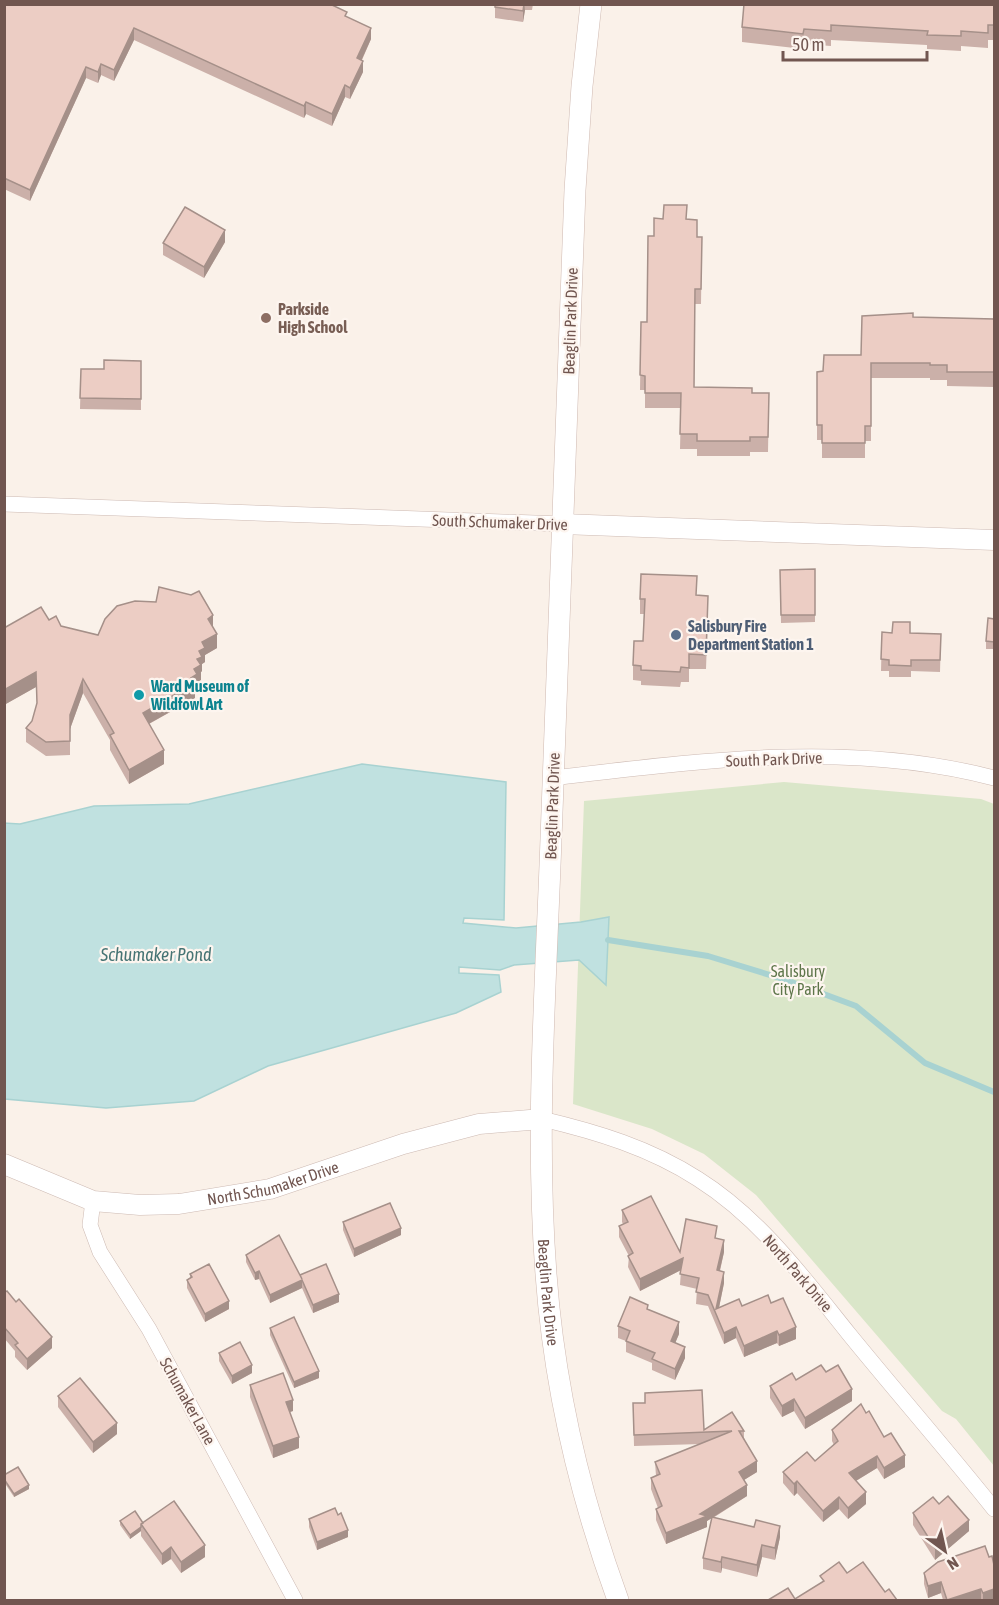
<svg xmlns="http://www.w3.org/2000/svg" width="999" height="1605" font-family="'Asap Condensed',sans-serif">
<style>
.green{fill:#dae6c9}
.water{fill:#c0e1e0;stroke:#a8d2d1;stroke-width:1.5}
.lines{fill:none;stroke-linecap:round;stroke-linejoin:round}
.stream{stroke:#a8d2d1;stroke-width:6}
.minor-casing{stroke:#cdbab3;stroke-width:16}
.tertiary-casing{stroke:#cdbab3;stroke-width:21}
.secondary-casing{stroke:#cfb9b1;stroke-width:22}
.minor{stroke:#fff;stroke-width:15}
.tertiary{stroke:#fff;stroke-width:20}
.secondary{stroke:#fff;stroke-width:21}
.wall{fill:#cbb0a9}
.shaded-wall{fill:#a59089}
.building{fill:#eccdc4;stroke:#a59089;stroke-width:1.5}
.education-dot{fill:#8d6e63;stroke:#fdf5ef;stroke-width:2}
.service-dot{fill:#5c6f8a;stroke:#fdf5ef;stroke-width:2}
.culture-dot{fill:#0f9aa8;stroke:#fdf5ef;stroke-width:2}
.labels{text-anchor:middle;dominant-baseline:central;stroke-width:4.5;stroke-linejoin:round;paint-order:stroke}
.education-label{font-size:16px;font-weight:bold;fill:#785e54;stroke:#fdf5ef;text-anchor:start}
.street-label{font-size:16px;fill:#715650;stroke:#fdf5ef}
.service-label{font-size:16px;font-weight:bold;fill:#4e5e75;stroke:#fdf5ef;text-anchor:start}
.culture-label{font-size:16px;font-weight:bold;fill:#0d838f;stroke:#fdf5ef;text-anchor:start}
.park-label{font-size:16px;fill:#5e764a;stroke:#fdf5ef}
.water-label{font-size:18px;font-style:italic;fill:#467474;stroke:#fdf5ef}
</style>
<rect width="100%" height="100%" fill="#faf1e9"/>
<path class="green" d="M784 782 981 799 994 804V1466L956 1419 942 1411 756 1195 704 1154 652 1129 573 1104 584 801Z"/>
<path class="water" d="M362 764 506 782 504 920 464 918 463 923 516 928 581 922 609 917 606 985 579 960 514 965 500 970 459 967V973L499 975 501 992 456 1013 268 1066 194 1101 106 1108 5 1099 4 823 20 824 94 806 189 804Z"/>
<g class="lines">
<path class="stream" d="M608 940 708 956 786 980 856 1006 925 1063 994 1092"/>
<g class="minor-casing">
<g id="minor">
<path d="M4 504 562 524"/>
<path d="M553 778C698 761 851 740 994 778"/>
<path d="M542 1119C597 1132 650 1148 698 1179 760 1218 804 1278 849 1334 897 1393 947 1450 994 1509"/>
<path d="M93 1201 90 1225 100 1252 149 1329 295 1600"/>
</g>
</g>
<g class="tertiary-casing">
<g id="tertiary">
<path d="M562 524 994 540"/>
<path id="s1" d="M4 1164 93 1201 140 1205 179 1204 270 1189 403 1144 479 1124 542 1119"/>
</g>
</g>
<g class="secondary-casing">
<g id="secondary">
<path id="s2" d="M591 4 582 86 575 190C567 407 558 623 551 839 546 983 535 1130 546 1274 554 1385 580 1496 618 1600"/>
</g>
</g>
<use href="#minor" class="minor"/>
<use href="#tertiary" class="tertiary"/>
<use href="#secondary" class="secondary"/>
</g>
<g class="wall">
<path d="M4 4 347 17 371 39 362 60 363 72 350 99 345 97 332 126 306 114 304 118 134 40 114 81 101 75 98 83 86 78 30 201 4 189Z"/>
<path d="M495 4H533L532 10H525L523 22 495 18Z"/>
<path d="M994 4V40H988V48L961 46V51L927 49V45L831 40V46L804 44 803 49 742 42V27Z"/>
<path d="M687 219 697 237H702L701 304H695L694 387 752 393H769L768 452H750V456H697V449H680L681 408H645V390H640L641 322H647L654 236Z"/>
<path d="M225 242 204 278 163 255V243Z"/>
<path d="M913 317 994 319V387L947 386V380H930V378H871V441H865V458H822V440H817V372L823 371 861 355Z"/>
<path d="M141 361V410L80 409 81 369H104Z"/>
<path d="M815 569V622L781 623 780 570Z"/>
<path d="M696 596 708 611 706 669H689V682H681L680 687 641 685V681L633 680V665L643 641 644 614H640V599Z"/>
<path d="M994 619V649H986V641Z"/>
<path d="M49 620 61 626 98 635 213 628 217 648 205 655V662L202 664V671L201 672V680L197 682V689L195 690V698L149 724 164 764 129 784 110 750V740L83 693 70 729V755L46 756 26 742V728L32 721 37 705 36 687 4 705V628Z"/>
<path d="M882 632 941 634 940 672 911 671V677H889V671H881Z"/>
<path d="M622 1210 680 1252 717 1239 724 1252 720 1271 724 1283 719 1308 771 1303 796 1339 779 1346 777 1343 744 1357 736 1338 724 1344 708 1306 696 1304 697 1289 680 1285 681 1270 640 1291 628 1267 629 1256 619 1237V1226L623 1224 622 1222Z"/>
<path d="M343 1222 401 1235 354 1257 343 1230Z"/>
<path d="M246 1255 300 1276 339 1302 313 1313 302 1288 270 1303 259 1279 255 1280 246 1262Z"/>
<path d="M190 1274 229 1309 205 1322 187 1288V1280L190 1278Z"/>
<path d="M4 1293 52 1348 27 1370 15 1357V1351L4 1338Z"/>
<path d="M648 1309 679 1334 675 1343 685 1358 675 1380 652 1370V1363L626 1352V1341L618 1338V1326Z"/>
<path d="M270 1328 319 1378 294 1388 270 1335Z"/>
<path d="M219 1353 252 1373 232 1384 219 1361Z"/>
<path d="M826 1372 852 1401 805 1429 794 1411 782 1417 770 1398V1386Z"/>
<path d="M250 1385 293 1411 290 1412 299 1448 273 1458 250 1397Z"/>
<path d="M58 1396 117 1434 93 1453 58 1407Z"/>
<path d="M633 1403 704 1430 744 1431V1438L757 1472 744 1480 747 1496 713 1518 780 1537 775 1560 762 1557 757 1577 722 1568 721 1573 703 1569V1558L712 1518 707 1521V1527L666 1544 656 1520V1509L658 1508 651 1489V1478L656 1476 655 1462 701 1444 634 1446Z"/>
<path d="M866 1413 905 1467 884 1479 877 1468 856 1481 866 1504 848 1519 839 1509 823 1522 797 1493 794 1496 783 1483V1472L815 1461 834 1445 832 1441V1430Z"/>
<path d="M4 1475 29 1489 14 1497 4 1482Z"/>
<path d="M939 1504 969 1531 935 1560 913 1525V1513Z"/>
<path d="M309 1519 348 1537 317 1550 309 1527Z"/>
<path d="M120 1521 143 1523 205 1557 181 1573 171 1559 162 1565 141 1536V1531L130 1539 120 1525Z"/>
<path d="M985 1546 994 1600H943L941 1593 928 1598 924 1584V1573Z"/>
</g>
<g class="shaded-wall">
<path d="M524 4 525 10 523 22V11Z"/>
<path d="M134 28V40L114 81V70Z"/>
<path d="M371 28V39L357 70V58Z"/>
<path d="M363 61V72L350 99V88Z"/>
<path d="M101 64V75L98 83V72Z"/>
<path d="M86 67V78L30 201V190Z"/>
<path d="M345 85V97L332 126V114Z"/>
<path d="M306 102V114L304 118V106Z"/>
<path d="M225 230V242L204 278V267Z"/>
<path d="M213 615V630L208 619Z"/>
<path d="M217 634V648L205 655V662L202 664V671L201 672V680L197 682V689L195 690V698L143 727V713L191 678 202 642Z"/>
<path d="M36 672V687L4 705V690Z"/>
<path d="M83 679V693L70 729V715Z"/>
<path d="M164 750V764L129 784V770Z"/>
<path d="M401 1228V1235L354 1257V1249Z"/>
<path d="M724 1240V1252L717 1282V1270Z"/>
<path d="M683 1258V1269L640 1291V1279Z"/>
<path d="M259 1271V1279L255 1280V1273Z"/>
<path d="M724 1272V1283L717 1317 716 1309Z"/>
<path d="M302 1280V1288L270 1303V1295Z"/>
<path d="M339 1294V1302L313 1313V1305Z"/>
<path d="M229 1301V1309L205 1322V1314Z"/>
<path d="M679 1322V1334L671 1353V1341Z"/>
<path d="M736 1327V1338L724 1344V1333Z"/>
<path d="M796 1327V1339L779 1346V1335Z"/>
<path d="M777 1331V1343L744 1357V1346Z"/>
<path d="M52 1337V1348L27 1370V1359Z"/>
<path d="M685 1347V1358L675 1380V1369Z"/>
<path d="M252 1365V1373L232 1384V1376Z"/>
<path d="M319 1371V1378L294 1388V1382Z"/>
<path d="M852 1389V1401L805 1429V1418Z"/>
<path d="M794 1399V1411L782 1417V1406Z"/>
<path d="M293 1400V1411L286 1413V1402Z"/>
<path d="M117 1423V1434L93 1453V1442Z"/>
<path d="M299 1437V1448L273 1458V1446Z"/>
<path d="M905 1455V1467L884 1479V1468Z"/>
<path d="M877 1456V1468L849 1485V1473Z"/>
<path d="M757 1461V1472L739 1483V1472Z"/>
<path d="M797 1481V1493L794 1496V1484Z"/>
<path d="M29 1485V1489L14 1497V1494Z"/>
<path d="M747 1485V1496L707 1521V1527L666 1544V1533L700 1514Z"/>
<path d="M866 1492V1504L848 1519V1508Z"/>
<path d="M839 1497V1509L823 1522V1511Z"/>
<path d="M969 1520V1531L935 1560V1548Z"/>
<path d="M780 1526V1537L775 1560V1548Z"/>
<path d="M141 1527V1531L130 1539V1535Z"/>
<path d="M348 1530V1537L317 1550V1542Z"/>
<path d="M205 1545V1557L181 1573V1562Z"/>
<path d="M762 1545V1557L757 1577V1565Z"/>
<path d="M171 1547V1559L162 1565V1554Z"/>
<path d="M722 1557V1568L721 1573V1562Z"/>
<path d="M941 1582V1593L928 1598V1586Z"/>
<path d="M981 1589V1600H947Z"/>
<path d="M994 1589V1600H983V1593Z"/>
</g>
<g class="building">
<path d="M4 4H330L347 12 345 16 371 28 357 58 363 61 350 88 345 85 332 114 306 102 304 106 134 28 114 70 101 64 98 72 86 67 30 190 4 178Z"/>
<path d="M495 4H524L523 11 495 7Z"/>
<path d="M744 4H994V25H988V33L961 31V36L927 35 928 31 831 25V31L804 29 803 34 742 27Z"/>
<path d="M664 205H687L686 219 697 220V237H702L701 289H695L694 387 752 388V393H769L768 437H750V441H697V434H680L681 393H645V376L640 375 641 322H647L648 236H654V218L663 219Z"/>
<path d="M185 207 225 230 204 267 163 243Z"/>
<path d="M913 313V317L994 319V372H947V365H930V363H871V426H865V443H822V425H817V372L823 371 824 355H861L862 316Z"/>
<path d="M104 360 141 361V399L80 398 81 369H104Z"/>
<path d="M815 569V615H781L780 570Z"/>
<path d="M641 574 697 576 696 595 708 596 706 655 689 654V668L681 667 680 672 641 670V666L633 665 634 641H643L645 599H640Z"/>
<path d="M159 587 191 595 199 591 213 615 208 619 217 634 202 642 205 648 199 651 202 657 197 659 201 665 194 669 197 674 191 678 195 683 143 713 164 750 129 770 110 735 114 733 83 679 70 715V741L46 742 26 728 32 721 37 703 36 672 4 690V628L41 607 49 620 56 616 61 626 98 635 105 619 117 606 135 601 156 602Z"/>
<path d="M988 618 994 619V642L986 641Z"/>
<path d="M893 622H910V633L941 634 940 660H911V666L889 665V660L881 659 882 632 892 633Z"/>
<path d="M651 1196 680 1252 686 1219 717 1226 715 1238 724 1240 717 1270 724 1272 716 1309 739 1299 742 1306 768 1295 771 1303 783 1298 796 1327 779 1335 777 1331 744 1346 736 1327 724 1333 708 1295 696 1292 699 1278 680 1274 683 1258 640 1279 628 1256 633 1253 619 1226 628 1222 622 1210Z"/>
<path d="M390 1203 401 1228 354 1249 343 1222Z"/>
<path d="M279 1235 302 1279 300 1275 326 1264 339 1294 313 1305 302 1280 270 1295 259 1271 255 1273 246 1255Z"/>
<path d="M209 1264 229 1301 205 1314 187 1280 192 1277 190 1274Z"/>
<path d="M7 1291 16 1302 19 1299 52 1337 27 1359 15 1345 18 1343 4 1327V1293Z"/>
<path d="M630 1297 648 1305 647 1309 679 1322 671 1341 685 1347 675 1369 652 1359 655 1353 626 1341 630 1331 618 1326Z"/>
<path d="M294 1317 319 1371 294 1382 270 1328Z"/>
<path d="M240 1342 252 1365 232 1376 219 1353Z"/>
<path d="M821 1365 826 1372 838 1365 852 1389 805 1418 794 1399 782 1406 770 1386 792 1373 796 1380Z"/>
<path d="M283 1373 293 1400 286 1402 299 1437 273 1446 250 1385Z"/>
<path d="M80 1378 117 1423 93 1442 58 1396Z"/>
<path d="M702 1390 704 1430 732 1412 744 1431H739L757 1461 739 1472 747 1485 700 1514 707 1516 666 1533 656 1509 662 1506 651 1478 660 1474 655 1462 732 1431 634 1435 633 1403H645V1393Z"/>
<path d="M861 1404 866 1413 869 1411 884 1437 891 1433 905 1455 884 1468 877 1456 849 1473 866 1492 848 1508 839 1497 823 1511 797 1481 794 1484 783 1472 807 1452 815 1461 838 1441 832 1430Z"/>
<path d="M18 1467 29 1485 14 1494 4 1479V1475Z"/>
<path d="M948 1496 969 1520 935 1548 913 1513 933 1497 939 1504Z"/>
<path d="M174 1501 205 1545 181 1562 171 1547 162 1554 141 1524Z"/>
<path d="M335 1508 338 1515 341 1513 348 1530 317 1542 309 1519Z"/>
<path d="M135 1511 143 1523 141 1524V1527L130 1535 120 1521Z"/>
<path d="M712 1517 754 1527 756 1520 780 1526 775 1548 762 1545 757 1565 722 1557 721 1562 703 1558Z"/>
<path d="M985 1546 989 1557 992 1556 994 1565V1589L983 1593 981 1589 947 1600 941 1582 928 1586 924 1573 938 1562Z"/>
<path d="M839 1562 847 1573 863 1562 885 1592 889 1589 897 1600H768L788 1588 795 1599 824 1581 820 1576Z"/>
</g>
<circle class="education-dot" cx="266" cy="318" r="6"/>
<circle class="service-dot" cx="676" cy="635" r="6"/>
<circle class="culture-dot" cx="139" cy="695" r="6"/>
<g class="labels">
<g class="education-label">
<text x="278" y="309">Parkside<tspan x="278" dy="18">High School</tspan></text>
</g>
<g class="street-label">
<text transform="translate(570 321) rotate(-88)">Beaglin Park Drive</text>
<text transform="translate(500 522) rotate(2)">South Schumaker Drive</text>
<text transform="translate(774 759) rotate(-2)">South Park Drive</text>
<text transform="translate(552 806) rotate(-88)">Beaglin Park Drive</text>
<text stroke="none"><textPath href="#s1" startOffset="279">North Schumaker Drive</textPath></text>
<text transform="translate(798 1273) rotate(49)">North Park Drive</text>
<text stroke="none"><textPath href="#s2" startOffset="1290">Beaglin Park Drive</textPath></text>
<text transform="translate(188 1401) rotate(61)">Schumaker Lane</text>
</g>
<g class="service-label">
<text x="688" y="626">Salisbury Fire<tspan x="688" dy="18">Department Station 1</tspan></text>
</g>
<g class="culture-label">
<text x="151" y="686">Ward Museum of<tspan x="151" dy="18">Wildfowl Art</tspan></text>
</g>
<g class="park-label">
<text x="798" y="971">Salisbury<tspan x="798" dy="18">City Park</tspan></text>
</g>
<g class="water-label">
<text x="156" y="954">Schumaker Pond</text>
</g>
</g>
<rect width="999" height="1605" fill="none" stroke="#715650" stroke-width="12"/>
<g transform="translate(945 1551) rotate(147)" stroke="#fdf5ef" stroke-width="4.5" paint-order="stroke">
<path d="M0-4.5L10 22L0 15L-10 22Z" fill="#715650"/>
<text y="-9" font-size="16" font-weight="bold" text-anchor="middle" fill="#715650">N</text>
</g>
<path d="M783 51v9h144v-9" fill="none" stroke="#715650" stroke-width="3"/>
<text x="792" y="51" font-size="18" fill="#715650" stroke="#fdf5ef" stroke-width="4.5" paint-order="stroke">50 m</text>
</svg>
